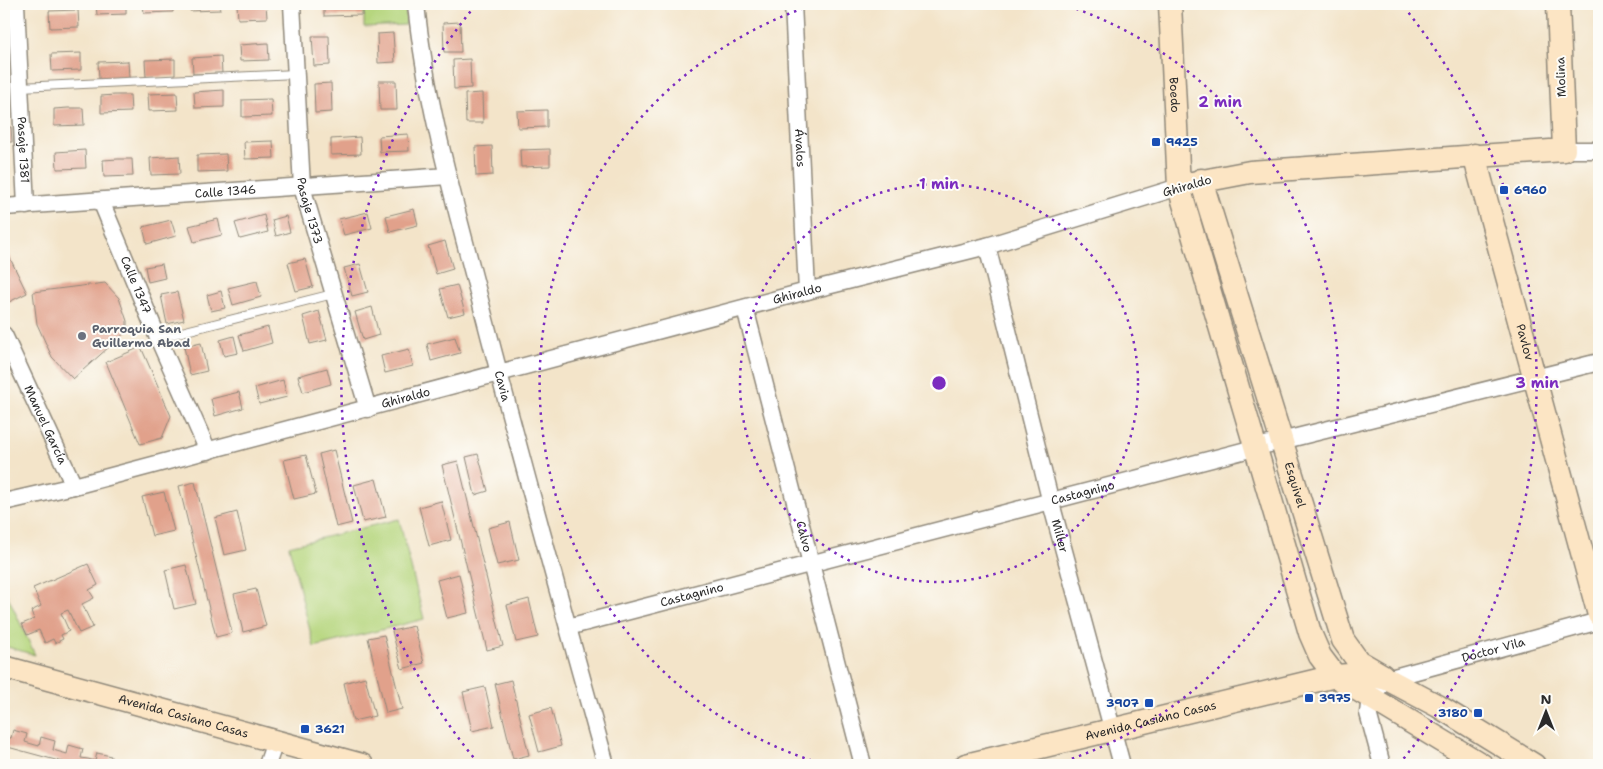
<svg xmlns="http://www.w3.org/2000/svg" width="1603" height="769" font-family="'Shantell Sans',sans-serif">
<style>
.green{fill:#b6d67e;stroke:#708054}
.building{fill:#e1a18b}
.lines{fill:none;stroke-linecap:round;stroke-linejoin:round}
.lane-casing{stroke:#8f887a;stroke-width:10}
.street-casing{stroke:#8f887a;stroke-width:19}
.secondary-casing{stroke:#8f887a;stroke-width:25}
.lane{stroke:#fff;stroke-width:8}
.street{stroke:#fff;stroke-width:16}
.secondary{stroke:#fce5c4;stroke-width:22}
.ring{fill:none;stroke:#7b2cbf;stroke-width:2.5;stroke-dasharray:2.5 5}
.transit-dot{fill:#1a4fb4;stroke:#fdfcf7;stroke-width:2}
.worship-dot{fill:#6b7280;stroke:#fdfcf7;stroke-width:2}
.labels{text-anchor:middle;dominant-baseline:central;stroke-width:4;stroke-linejoin:round;paint-order:stroke}
.street-label{font-size:12px;fill:#2b2b2b;stroke:#fdfcf7}
.transit-label{font-size:12px;font-weight:bold;fill:#164399;stroke:#fdfcf7;text-anchor:start}
.worship-label{font-size:12px;font-weight:bold;fill:#5b616d;stroke:#fdfcf7;text-anchor:start}
.centre{fill:#7b2cbf;stroke:#fdfcf7;stroke-width:2.5}
.ring-label{font-size:15px;text-anchor:middle;font-weight:bold;fill:#7b2cbf;stroke:#fdfcf7;stroke-width:4;stroke-linejoin:round;paint-order:stroke}
</style>
<rect width="100%" height="100%" fill="#fdfcf7"/>
<filter id="ink" filterUnits="userSpaceOnUse"><feTurbulence type="fractalNoise" baseFrequency=".02" numOctaves="2"/><feDisplacementMap in="SourceGraphic" scale="10" xChannelSelector="R" yChannelSelector="G"/><feConvolveMatrix kernelMatrix="1 2 1 2 8 2 1 2 1" color-interpolation-filters="sRGB"/></filter>
<filter id="wash" filterUnits="userSpaceOnUse"><feTurbulence type="fractalNoise" baseFrequency=".0096" numOctaves="4" result="noise"/><feDisplacementMap in="SourceGraphic" scale="20" xChannelSelector="R" yChannelSelector="G"/><feGaussianBlur stdDeviation="1.12" result="paint"/><feColorMatrix in="noise" values="0 0 0 0 0 0 0 0 0 0 0 0 0 0 0 0 0 1.4 0 .05"/><feComposite in="paint" operator="in"/></filter>
<g filter="url(#wash)">
<rect width="100%" height="100%" fill="#f3e4c9"/>
<g class="green">
<path d="M364 4H406V25L364 27Z"/>
<path d="M399 519 424 619 314 647 289 546Z"/>
<path d="M4 588 35 655 4 646Z"/>
</g>
<g id="blocks">
<g class="building">
<path d="M96 4H126V14L97 15Z"/>
<path d="M143 4H173V12L144 13Z"/>
<path d="M190 4H219L220 10 190 11Z"/>
<path d="M237 4H266L267 18 238 19Z"/>
<path d="M324 4H363V15L324 16Z"/>
<path d="M78 10 79 27 50 28 49 11Z"/>
<path d="M460 22 461 52H444L443 23Z"/>
<path d="M393 33 395 62 378 63 377 34Z"/>
<path d="M312 36H329L330 65 314 66Z"/>
<path d="M268 43 269 60 240 61 239 45Z"/>
<path d="M4 47H7L8 62H4Z"/>
<path d="M81 53V70L52 71 51 54Z"/>
<path d="M221 56 222 73 193 74 192 58Z"/>
<path d="M175 59V76L146 77 145 60Z"/>
<path d="M470 59 471 88 454 89 453 60Z"/>
<path d="M128 61 129 78 99 79 98 62Z"/>
<path d="M4 78H8L9 107 4 108Z"/>
<path d="M379 81H396L397 110H380Z"/>
<path d="M331 83 332 112 315 113 314 84Z"/>
<path d="M224 90V107L195 108 194 92Z"/>
<path d="M177 93 178 110 149 111 148 94Z"/>
<path d="M482 93 483 123H466L465 94Z"/>
<path d="M115 95H130L131 112 101 113V96Z"/>
<path d="M271 99 272 116 242 117V100Z"/>
<path d="M68 108H83L84 125 54 126V109Z"/>
<path d="M547 110V127L518 128 517 111Z"/>
<path d="M11 127 12 142H4V128Z"/>
<path d="M408 134 409 151 380 152 379 136Z"/>
<path d="M360 137 361 154 331 155V139Z"/>
<path d="M273 141 274 158 245 159 244 142Z"/>
<path d="M492 146 493 175 476 176 475 147Z"/>
<path d="M550 149V166L521 167 520 150Z"/>
<path d="M85 150 86 168 57 169 56 152Z"/>
<path d="M226 154 227 171 197 172V155Z"/>
<path d="M179 156 180 174 151 175 150 158Z"/>
<path d="M118 159H132L133 176 104 177 103 160Z"/>
<path d="M414 209 418 225 390 232 386 216Z"/>
<path d="M368 212 372 228 344 235 339 219Z"/>
<path d="M264 215 268 232 240 239 235 223Z"/>
<path d="M286 216 290 232 276 236 272 220Z"/>
<path d="M218 219 222 235 194 242 189 226Z"/>
<path d="M171 220 176 236 147 244 143 227Z"/>
<path d="M445 241 453 269 436 274 428 246Z"/>
<path d="M4 246 27 293 9 302 4 293Z"/>
<path d="M305 259 313 287 296 291 288 263Z"/>
<path d="M162 264 165 278 148 282 145 267Z"/>
<path d="M360 264 368 292 352 296 344 268Z"/>
<path d="M257 281 261 297 233 305 228 288Z"/>
<path d="M105 283 119 298 127 321V331L73 379 52 357 37 324 33 292Z"/>
<path d="M457 285 465 313 448 317 440 289Z"/>
<path d="M221 291 225 308 211 311 207 295Z"/>
<path d="M177 292 184 320 167 324 161 295Z"/>
<path d="M372 307 379 335 363 340 355 312Z"/>
<path d="M319 311 327 340 310 344 303 316Z"/>
<path d="M268 327 272 343 244 351 239 335Z"/>
<path d="M234 336 238 353 224 356 220 340Z"/>
<path d="M455 337 460 353 431 361 427 344Z"/>
<path d="M201 343 207 371 190 375 184 347Z"/>
<path d="M141 347 171 416 162 438 140 444 106 362Z"/>
<path d="M409 349 413 366 385 373 381 356Z"/>
<path d="M327 368 331 384 303 392 298 376Z"/>
<path d="M283 380 287 397 259 404 255 388Z"/>
<path d="M239 392 243 408 215 416 211 399Z"/>
<path d="M334 450 352 523 336 527 319 454Z"/>
<path d="M478 454 488 491 475 495 466 457Z"/>
<path d="M306 455 316 494 294 499 284 460Z"/>
<path d="M458 461 503 646 487 650 442 465Z"/>
<path d="M376 479 386 517 363 522 354 485Z"/>
<path d="M195 482 232 633 216 637 179 486Z"/>
<path d="M164 492 174 531 152 536 142 497Z"/>
<path d="M441 501 451 540 429 546 419 507Z"/>
<path d="M237 512 246 550 224 555 215 518Z"/>
<path d="M510 522 519 560 497 565 488 528Z"/>
<path d="M88 564 98 585 89 590 94 598 82 604 93 627 79 633 68 610 61 613 69 631 61 635 63 639 55 643 53 639 45 643 39 630 27 635 22 624 34 619 31 611 41 606 33 588Z"/>
<path d="M186 565 196 604 174 609 165 570Z"/>
<path d="M459 574 468 613 447 618 437 580Z"/>
<path d="M256 589 266 626 243 632 234 594Z"/>
<path d="M529 599 538 637 516 642 507 605Z"/>
<path d="M414 626 424 663 402 669 392 631Z"/>
<path d="M384 635 402 709 386 713 368 638Z"/>
<path d="M365 677 375 716 353 721 344 683Z"/>
<path d="M511 680 529 755 513 759 495 684Z"/>
<path d="M485 687 494 726 472 731 463 692Z"/>
<path d="M551 708 561 746 539 752 529 714Z"/>
<path d="M13 730 27 734 25 742 39 746 41 737 55 741 53 750 67 754 69 745 83 749 81 758 88 759 95 761 97 753 111 756 109 765H74L4 746V737L11 738Z"/>
<path d="M125 760 141 765H124Z"/>
</g>
</g>
</g>
<g filter="url(#ink)">
<use href="#blocks" fill-opacity="0" stroke="#8f887a" stroke-width="1"/>
<g class="lines">
<g class="lane-casing">
<g id="lane">
<path d="M20 87 296 74"/>
<path d="M158 338 333 294"/>
</g>
</g>
<g class="street-casing">
<g id="street">
<path id="s1" d="M16 4 26 206"/>
<path id="s2" d="M292 4 302 187 368 409"/>
<path id="s3" d="M416 4C426 104 455 203 480 300 520 456 563 610 606 765"/>
<path id="s4" d="M793 4 807 291"/>
<path d="M1564 150H1599"/>
<path id="s5" d="M101 201 158 338 208 451"/>
<path id="s6" d="M4 207 448 176"/>
<path id="s7" d="M987 246 1051 503 1122 765"/>
<path id="s8" d="M745 308 863 765"/>
<path id="s9" d="M4 335 74 486"/>
<path id="s10" d="M4 502 74 486 807 291 987 246 1179 187"/>
<path id="s11" d="M568 627 1281 441 1599 362"/>
<path d="M267 765 275 742"/>
<path id="s12" d="M1382 765 1368 713 1370 697 1387 679 1599 621"/>
</g>
</g>
<g class="secondary-casing">
<g id="secondary">
<path id="s13" d="M1170 4 1179 187 1310 633 1320 656 1335 676 1482 765"/>
<path id="s14" d="M1474 155 1599 615"/>
<path id="s15" d="M1201 180 1343 640 1358 661 1382 675"/>
<path d="M1187 184 1250 172 1564 150 1558 4"/>
<path id="s16" d="M4 667 362 765"/>
<path id="s17" d="M966 765 1335 676 1365 674 1387 679 1438 706 1534 765"/>
</g>
</g>
<use href="#lane" class="lane"/>
<use href="#street" class="street"/>
<use href="#secondary" class="secondary"/>
</g>
</g>
<g class="ring">
<circle cx="939" cy="383" r="199"/>
<path d="M826 765A398 398 0 0 1 816 4M1062 4A398 398 0 0 1 1052 765"/>
<path d="M478 763A598 598 0 0 1 474 7M1404 7A598 598 0 0 1 1400 763"/>
</g>
<g class="transit-dot">
<rect x="1151" y="137" width="10" height="10" rx="2.5"/>
<rect x="1499" y="185" width="10" height="10" rx="2.5"/>
<rect x="1304" y="693" width="10" height="10" rx="2.5"/>
<rect x="1144" y="698" width="10" height="10" rx="2.5"/>
<rect x="1473" y="708" width="10" height="10" rx="2.5"/>
<rect x="300" y="724" width="10" height="10" rx="2.5"/>
</g>
<circle class="worship-dot" cx="82" cy="336" r="5"/>
<g class="labels">
<g class="street-label">
<text transform="translate(1561 77) rotate(-92)">Molina</text>
<text stroke="none"><textPath href="#s13" startOffset="91">Boedo</textPath></text>
<text stroke="none"><textPath href="#s4" startOffset="144">Ávalos</textPath></text>
<text stroke="none"><textPath href="#s1" startOffset="146">Pasaje 1381</textPath></text>
<text transform="translate(1187 186) rotate(-16)">Ghiraldo</text>
<text stroke="none"><textPath href="#s6" startOffset="222">Calle 1346</textPath></text>
<text stroke="none"><textPath href="#s2" startOffset="208">Pasaje 1373</textPath></text>
<text stroke="none"><textPath href="#s5" startOffset="91">Calle 1347</textPath></text>
<text stroke="none"><textPath href="#s10" startOffset="820">Ghiraldo</textPath></text>
<text stroke="none"><textPath href="#s14" startOffset="194">Pavlov</textPath></text>
<text stroke="none"><textPath href="#s3" startOffset="392">Cavia</textPath></text>
<text stroke="none"><textPath href="#s10" startOffset="415">Ghiraldo</textPath></text>
<text stroke="none"><textPath href="#s9" startOffset="99">Manuel García</textPath></text>
<text stroke="none"><textPath href="#s15" startOffset="319">Esquivel</textPath></text>
<text stroke="none"><textPath href="#s11" startOffset="532">Castagnino</textPath></text>
<text stroke="none"><textPath href="#s7" startOffset="299">Miller</textPath></text>
<text stroke="none"><textPath href="#s8" startOffset="236">Calvo</textPath></text>
<text stroke="none"><textPath href="#s11" startOffset="128">Castagnino</textPath></text>
<text stroke="none"><textPath href="#s12" startOffset="205">Doctor Vila</textPath></text>
<text stroke="none"><textPath href="#s16" startOffset="186">Avenida Casiano Casas</textPath></text>
<text stroke="none"><textPath href="#s17" startOffset="190">Avenida Casiano Casas</textPath></text>
</g>
<g class="transit-label">
<text x="1166" y="142">9425</text>
<text x="1514" y="190">6960</text>
<text x="1319" y="698">3975</text>
<text x="1139" y="703" text-anchor="end">3907</text>
<text x="1468" y="713" text-anchor="end">3180</text>
<text x="315" y="729">3621</text>
</g>
<g class="worship-label">
<text x="92" y="329">Parroquia San<tspan x="92" dy="14">Guillermo Abad</tspan></text>
</g>
</g>
<circle cx="939" cy="383" r="8" class="centre"/>
<g class="ring-label">
<text x="1220" y="107">2 min</text>
<text x="939" y="189">1 min</text>
<text x="1537" y="388">3 min</text>
</g>
<rect width="1603" height="769" fill="none" stroke="#fdfcf7" stroke-width="20"/>
<g transform="translate(1546 712)" stroke="#fdfcf7" stroke-width="4" paint-order="stroke">
<path d="M0-4L9 19L0 12L-9 19Z" fill="#2b2b2b"/>
<text y="-8" font-size="14" font-weight="bold" text-anchor="middle" fill="#2b2b2b">N</text>
</g>
</svg>
